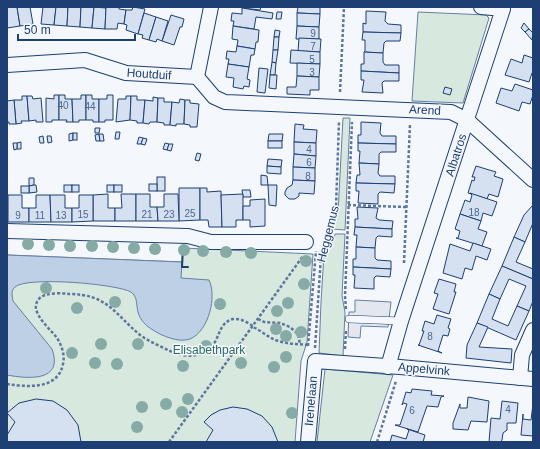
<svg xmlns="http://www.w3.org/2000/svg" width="540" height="449" font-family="Arial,sans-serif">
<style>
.green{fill:#d7e8df;stroke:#687fa3}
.parking{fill:#e3e8f0;stroke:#687fa3}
.water{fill:#bed0e5;stroke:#687fa3}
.building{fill:#d5e0f0;stroke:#1d3f73}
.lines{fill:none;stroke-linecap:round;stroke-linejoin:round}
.lane-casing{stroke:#1d3f73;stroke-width:8}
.street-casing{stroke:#1d3f73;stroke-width:16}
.path{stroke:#5e769c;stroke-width:2.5;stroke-dasharray:3 2;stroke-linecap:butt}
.lane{stroke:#f4f7fb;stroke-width:7}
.street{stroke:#f4f7fb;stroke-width:14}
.wall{stroke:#1d3f73;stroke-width:2}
.tree{fill:#86aba6}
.labels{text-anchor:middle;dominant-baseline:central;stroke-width:3;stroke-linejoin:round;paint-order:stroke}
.number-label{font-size:10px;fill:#4b6792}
.street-label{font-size:12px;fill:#1d3f73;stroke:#f4f7fb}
.park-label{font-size:12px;fill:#2c6c60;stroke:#f4f7fb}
</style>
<rect width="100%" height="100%" fill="#f4f7fb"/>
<g class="green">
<path d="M418 12 486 15 489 18 463 103 412 101Z"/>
<path d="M343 118H350L345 230 332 229 338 213Z"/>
<path d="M335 234H345L342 296 345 312 343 356 319 353 321 302 324 254 327 246 331 248Z"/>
<path d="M183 248 313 254 307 342 301 361 295 442H7V255L182 262Z"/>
<path d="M325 369 393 375 370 442H317Z"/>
</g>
<path class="parking" d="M355 300 391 302 388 327 361 326 360 338 348 337 349 312H355Z"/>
<path class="water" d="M7 255 182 262 181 278 209 280C217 296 209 331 190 339 179 343 162 336 153 330 146 326 140 320 138 312 136 305 138 297 131 292 117 284 27 276 15 287 11 290 12 296 13 301L52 349C64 382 28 379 7 375Z"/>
<g class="building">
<path d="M7 7H17L20 26 7 28Z"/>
<path d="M17 7H30L33 24 20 26Z"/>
<path d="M43 7H56L54 25 41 24Z"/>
<path d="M56 7H68L67 26 54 25Z"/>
<path d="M68 7H81L80 27 67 26Z"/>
<path d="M81 7H94L92 28 80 27Z"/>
<path d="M94 7 106 8 105 29 92 28Z"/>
<path d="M106 7H119V9L126 10 124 24 118 23 117 29H105Z"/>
<path d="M133 7 145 9 138 34 126 30 127 25 124 24 126 10H132Z"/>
<path d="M242 7H261L260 10 242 8Z"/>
<path d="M298 7H320V14L297 13Z"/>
<path d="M242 8 273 13 272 19 256 17 254 29 233 26 234 21H231L232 13 242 14Z"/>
<path d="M366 11 386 12 385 21 388 24 401 25V33L363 32V23L366 24Z"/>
<path d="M277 12H282L281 19H276Z"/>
<path d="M144 13 156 17 149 40 142 38 143 35 138 34Z"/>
<path d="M297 13 320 14 319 27 297 26Z"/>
<path d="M171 15 184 19 182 27H180L174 45 162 41Z"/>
<path d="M156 17 168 21 162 41 157 39 156 42 149 40Z"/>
<path d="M524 23 529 29 525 32 521 28Z"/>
<path d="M233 26 259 30 258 42H256L255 49 237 46 238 40 232 39Z"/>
<path d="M297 26 319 27V39H296Z"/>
<path d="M529 29 533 33 532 40 525 32Z"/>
<path d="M275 30 280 31 279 37H274Z"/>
<path d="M363 32 401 33 400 41H386L384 43 383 53 364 52 365 51V40H362Z"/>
<path d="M274 37H279L278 50H273Z"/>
<path d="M299 38 321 39 320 52 298 51Z"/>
<path d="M237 46 255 49 254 55H251L249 67 228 64 229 59H226L227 51 236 52Z"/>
<path d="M273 50H278L276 63 272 62Z"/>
<path d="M291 50 320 52V64L290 63Z"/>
<path d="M364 52 383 53V62L385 65H399V73L361 71V64H364Z"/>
<path d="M524 55 533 58V74L532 73 529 82 505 75 511 59 522 63Z"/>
<path d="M272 62 276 63 275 75H270Z"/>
<path d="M297 63 320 64 319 77 297 76Z"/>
<path d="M228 64 249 67 247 79 250 80 249 87 244 86 243 89 233 87 234 78 226 77Z"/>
<path d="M259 68 268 69 265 93 257 92Z"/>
<path d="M361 71 399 73V81H384L382 83 383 93 362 92 364 80H361Z"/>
<path d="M270 75H277L276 89 269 88Z"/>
<path d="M297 76 319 77V90H310V95L287 94V87H296Z"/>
<path d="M515 84 533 90V95L530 104 522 102 519 111 496 103 501 88 512 91Z"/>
<path d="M445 87 452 89 450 95 443 93Z"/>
<path d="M54 95H59V120H52V122H46V98L54 99Z"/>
<path d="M59 95H65V99H72L73 122H66L67 120H59Z"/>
<path d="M81 95H86V120H79V122H73L72 99H81Z"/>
<path d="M86 95H92V99H99V122H93V120H86Z"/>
<path d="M107 95H113V120H105V122H99V99H107Z"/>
<path d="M22 96H27L29 121H21L22 123 16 124 14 100H22Z"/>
<path d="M27 96H32L33 99 41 98 43 122H36V120L29 121Z"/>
<path d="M126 96H131L130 120 116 122 118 99H126Z"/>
<path d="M131 96H137V100H145L143 123H137V121L130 120Z"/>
<path d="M153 97 158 98 157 122H150L149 124 143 123 145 100 153 101Z"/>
<path d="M158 98H164V102H172L170 125H164V123L157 122Z"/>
<path d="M180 99 185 100 184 124H176V126L170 125 172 102 179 103Z"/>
<path d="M14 100 16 124H9V122H7V101Z"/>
<path d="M185 100H190V103L199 104 197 127H190V125L184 124Z"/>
<path d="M361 122 381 123 380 133 382 136H396V144L358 143V135H361Z"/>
<path d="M295 124 304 125 303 129 317 130 316 143 294 142Z"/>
<path d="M95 128H100L99 133H95Z"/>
<path d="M116 132H120L119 139H115Z"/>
<path d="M73 133V140L69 141V134Z"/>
<rect x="73" y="133" width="4" height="7"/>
<path d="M99 134 100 141H96L95 135Z"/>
<path d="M99 134H103L104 141H100Z"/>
<path d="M269 134H283L282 141H268Z"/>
<path d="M43 136 44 143H40L39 137Z"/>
<path d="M47 136H51L52 142 48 143Z"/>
<path d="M139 137 143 138 141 144H137Z"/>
<path d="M143 138 147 139 145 145 141 144Z"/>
<rect x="268" y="141" width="14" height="7"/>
<path d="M21 142V149H17V143Z"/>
<path d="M294 142 316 143V156L294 154Z"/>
<path d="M13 143H17V149L14 150Z"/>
<path d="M165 143 169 144 167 150 163 149Z"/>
<path d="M358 143 396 144V152H381L379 154V164L359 163 360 151H358Z"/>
<path d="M169 144H173L171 151 167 150Z"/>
<path d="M197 153 201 154 199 161 195 160Z"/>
<path d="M294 154 316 156 315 168 293 167Z"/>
<path d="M268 159 282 160 281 167 267 166Z"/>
<path d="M359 163 379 164 378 173 380 176H395V184L356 183 357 175H360Z"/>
<path d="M267 166 281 167V174L267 173Z"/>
<path d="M476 166 496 172 494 176 503 179 498 197 489 194 487 199 468 193 472 180 474 181 475 177H472Z"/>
<path d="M293 167 315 168V181L293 180Z"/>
<path d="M261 175 267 176 268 185H261Z"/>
<rect x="157" y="177" width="8" height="14"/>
<path d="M29 178H34V185L29 186Z"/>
<path d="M293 180 315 181 314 194 299 193V196L295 199H289L285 195V192L287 188 292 185Z"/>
<path d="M356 183 395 184 394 193 380 192 378 194V204L358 203 359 191H356Z"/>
<rect x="149" y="184" width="8" height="7"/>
<path d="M34 185H36L37 192 29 193V186Z"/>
<rect x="64" y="185" width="8" height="7"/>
<rect x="72" y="185" width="7" height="7"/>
<rect x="107" y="185" width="7" height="7"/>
<rect x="114" y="185" width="8" height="7"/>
<path d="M268 185H277L276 206 269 205Z"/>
<rect x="21" y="186" width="8" height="7"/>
<path d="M179 188H200V220L179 221Z"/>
<path d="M200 188H207V192L221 191 222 227H209L208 220H200Z"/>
<path d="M242 190H250L251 197H243Z"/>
<path d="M470 193 497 202 492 216 483 213 481 221 460 214 465 200 470 202 472 195Z"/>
<path d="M108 194V208H115V221H93V195Z"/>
<path d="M121 194H136V221H115V208H122Z"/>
<path d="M136 194H150V207H157L158 221H136Z"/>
<path d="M164 194H178L179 221H158L157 207H164Z"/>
<path d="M243 194V220H236V227H222L221 195Z"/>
<path d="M8 195H22V208H29V222H8Z"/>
<path d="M36 195H50L51 222H29V208H36Z"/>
<path d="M50 195H65V208H72V222H51Z"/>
<path d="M79 195H93V221L72 222V208H79Z"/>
<path d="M265 199V226L250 227V220H243V206H250V200Z"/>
<path d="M533 205V223L525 242 514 237 524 215Z"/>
<path d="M357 207 378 208 376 218 379 220 393 221 392 229 355 227V219H358Z"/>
<path d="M460 214 481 221 478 229 487 232 482 246 456 238H458L460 231 455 229Z"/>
<path d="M355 227 392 229V237L378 236 376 238 375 248 356 247 357 235H354Z"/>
<path d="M514 237 525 242 516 262 533 269V279L502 266Z"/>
<path d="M473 243 491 249 487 260 476 256 472 270 465 268 462 279 443 273 450 244 470 251Z"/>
<path d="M356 247 375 248V258L377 260 391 261V269L353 267V259H356Z"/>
<path d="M502 266 533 279V301L529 311 517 306 526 286 509 279 500 299 489 294Z"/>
<path d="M353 267 391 269 390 277 376 276 374 278V289L354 288 355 275H353Z"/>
<path d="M439 279 456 284 454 292H456L449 314 433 309 438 294 434 293Z"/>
<path d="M489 294 500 299 492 319 508 326 517 306 529 311 516 340 477 323Z"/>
<path d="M437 315 451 319 448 328 450 329 448 336 443 335 438 351 442 353 418 345H419L424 331H422L425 321 434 324Z"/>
<path d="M477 323 488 327 479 347 512 349 511 363 466 358 467 345Z"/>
<path d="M412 389 432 391 431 395 444 396 441 397 438 407 427 406 418 432 395 425H400L407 404 403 403 402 405 406 392 411 393Z"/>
<path d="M468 397 489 401 487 422 471 421 468 430 453 429V423L460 404V408H467Z"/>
<path d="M36 399 53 401 67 410 78 425 81 442H7V435L15 422 7 413 19 403Z"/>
<path d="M502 401 518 403 516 423H507V430L503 433 502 440 501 442H489L491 418 500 419Z"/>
<path d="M533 404V436L521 435 523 414V419L531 420Z"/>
<path d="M233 407 247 409 262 416 272 427 278 442H206L213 430 204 422 211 415 220 410Z"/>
<path d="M407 429 425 435 423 442H390L392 435 406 439 409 430Z"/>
</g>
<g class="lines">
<g class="lane-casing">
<path id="lane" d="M349 319 401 321"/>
</g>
<g class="street-casing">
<g id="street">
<path d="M7 65 85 60 126 73 197 77 211 7"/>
<path d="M197 77 214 97 225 102 451 112 467 120 533 180"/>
<path d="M7 231 188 236 211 242H306"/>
<path d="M388 367 401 321 503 9 481 7"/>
<path d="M520 378 522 355 533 330"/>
<path d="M308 442 315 361 400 367 533 379"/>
</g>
</g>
<g class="path">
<path d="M340 92 344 7"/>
<path d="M348 205 406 207"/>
<path d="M404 263 410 124"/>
<path d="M346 309 345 296 352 122"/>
<path d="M258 319 264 322 280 323 290 327 298 334 300 344"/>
<path d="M308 346 316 251"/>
<path d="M315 348 321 256 324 243 336 207 339 121"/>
<path d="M345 349 346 330"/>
<path d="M7 384C27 387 58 390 63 364 65 355 62 346 57 338 51 330 41 322 37 312 34 305 37 298 45 295 52 293 62 293 69 294 107 294 115 314 140 335 150 342 162 347 172 352 187 358 206 358 215 342 220 333 221 322 233 319 241 318 249 323 255 328 261 331 267 336 273 339 284 344 297 344 309 345"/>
<path d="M169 442 303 256"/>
<path d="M377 442 396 381"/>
</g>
<use href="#lane" class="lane"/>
<use href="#street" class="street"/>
<path class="wall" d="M183 248 182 267H188"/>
</g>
<g class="tree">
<circle cx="28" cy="244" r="6"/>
<circle cx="49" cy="245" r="6"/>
<circle cx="70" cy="246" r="6"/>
<circle cx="92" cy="246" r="6"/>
<circle cx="113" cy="247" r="6"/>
<circle cx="134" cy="248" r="6"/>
<circle cx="155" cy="249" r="6"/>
<circle cx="184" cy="250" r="6"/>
<circle cx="203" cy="251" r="6"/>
<circle cx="226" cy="252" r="6"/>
<circle cx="251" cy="253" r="6"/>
<circle cx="306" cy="261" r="6"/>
<circle cx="304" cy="284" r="6"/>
<circle cx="46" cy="288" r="6"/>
<circle cx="115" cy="302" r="6"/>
<circle cx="288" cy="303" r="6"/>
<circle cx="220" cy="304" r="6"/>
<circle cx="77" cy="308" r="6"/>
<circle cx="277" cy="311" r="6"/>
<circle cx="276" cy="329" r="6"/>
<circle cx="301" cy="332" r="6"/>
<circle cx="286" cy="336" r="6"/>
<circle cx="101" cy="344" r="6"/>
<circle cx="138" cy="344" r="6"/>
<circle cx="206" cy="346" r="6"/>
<circle cx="72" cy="353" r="6"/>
<circle cx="286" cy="357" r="6"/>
<circle cx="95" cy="363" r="6"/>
<circle cx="241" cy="363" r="6"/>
<circle cx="117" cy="364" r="6"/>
<circle cx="183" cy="366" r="6"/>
<circle cx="274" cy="367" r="6"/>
<circle cx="188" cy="399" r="6"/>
<circle cx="166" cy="404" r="6"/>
<circle cx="142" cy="407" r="6"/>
<circle cx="182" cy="412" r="6"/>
<circle cx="292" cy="413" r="6"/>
<circle cx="137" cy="427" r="6"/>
</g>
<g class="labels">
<g class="number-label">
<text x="313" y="33">9</text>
<text x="313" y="46">7</text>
<text x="312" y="59">5</text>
<text x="312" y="72">3</text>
<text x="63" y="105">40</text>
<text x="90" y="106">44</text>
<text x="309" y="149">4</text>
<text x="309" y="162">6</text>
<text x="308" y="176">8</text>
<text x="474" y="212">18</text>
<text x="190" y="213">25</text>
<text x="83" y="214">15</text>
<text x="147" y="214">21</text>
<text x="169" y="214">23</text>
<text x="18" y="215">9</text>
<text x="40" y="215">11</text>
<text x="61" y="215">13</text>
<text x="430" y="336">8</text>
<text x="508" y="409">4</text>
<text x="412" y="410">6</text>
</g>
<g class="street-label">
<text transform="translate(149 74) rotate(4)">Houtduif</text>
<text transform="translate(425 110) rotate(3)">Arend</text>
<text transform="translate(456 155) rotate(-72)">Albatros</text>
<text transform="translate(328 234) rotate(-76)">Heggemus</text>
<text transform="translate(424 369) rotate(5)">Appelvink</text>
<text transform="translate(311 401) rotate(-85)">Irenelaan</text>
</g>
<g class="park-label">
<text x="209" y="350">Elisabethpark</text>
</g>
</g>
<rect width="540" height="449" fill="none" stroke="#1d3f73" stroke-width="16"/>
<path d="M18 34v6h117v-6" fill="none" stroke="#1d3f73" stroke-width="2"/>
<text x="24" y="34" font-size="12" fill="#1d3f73" stroke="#f4f7fb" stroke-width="3" paint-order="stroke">50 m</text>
</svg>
